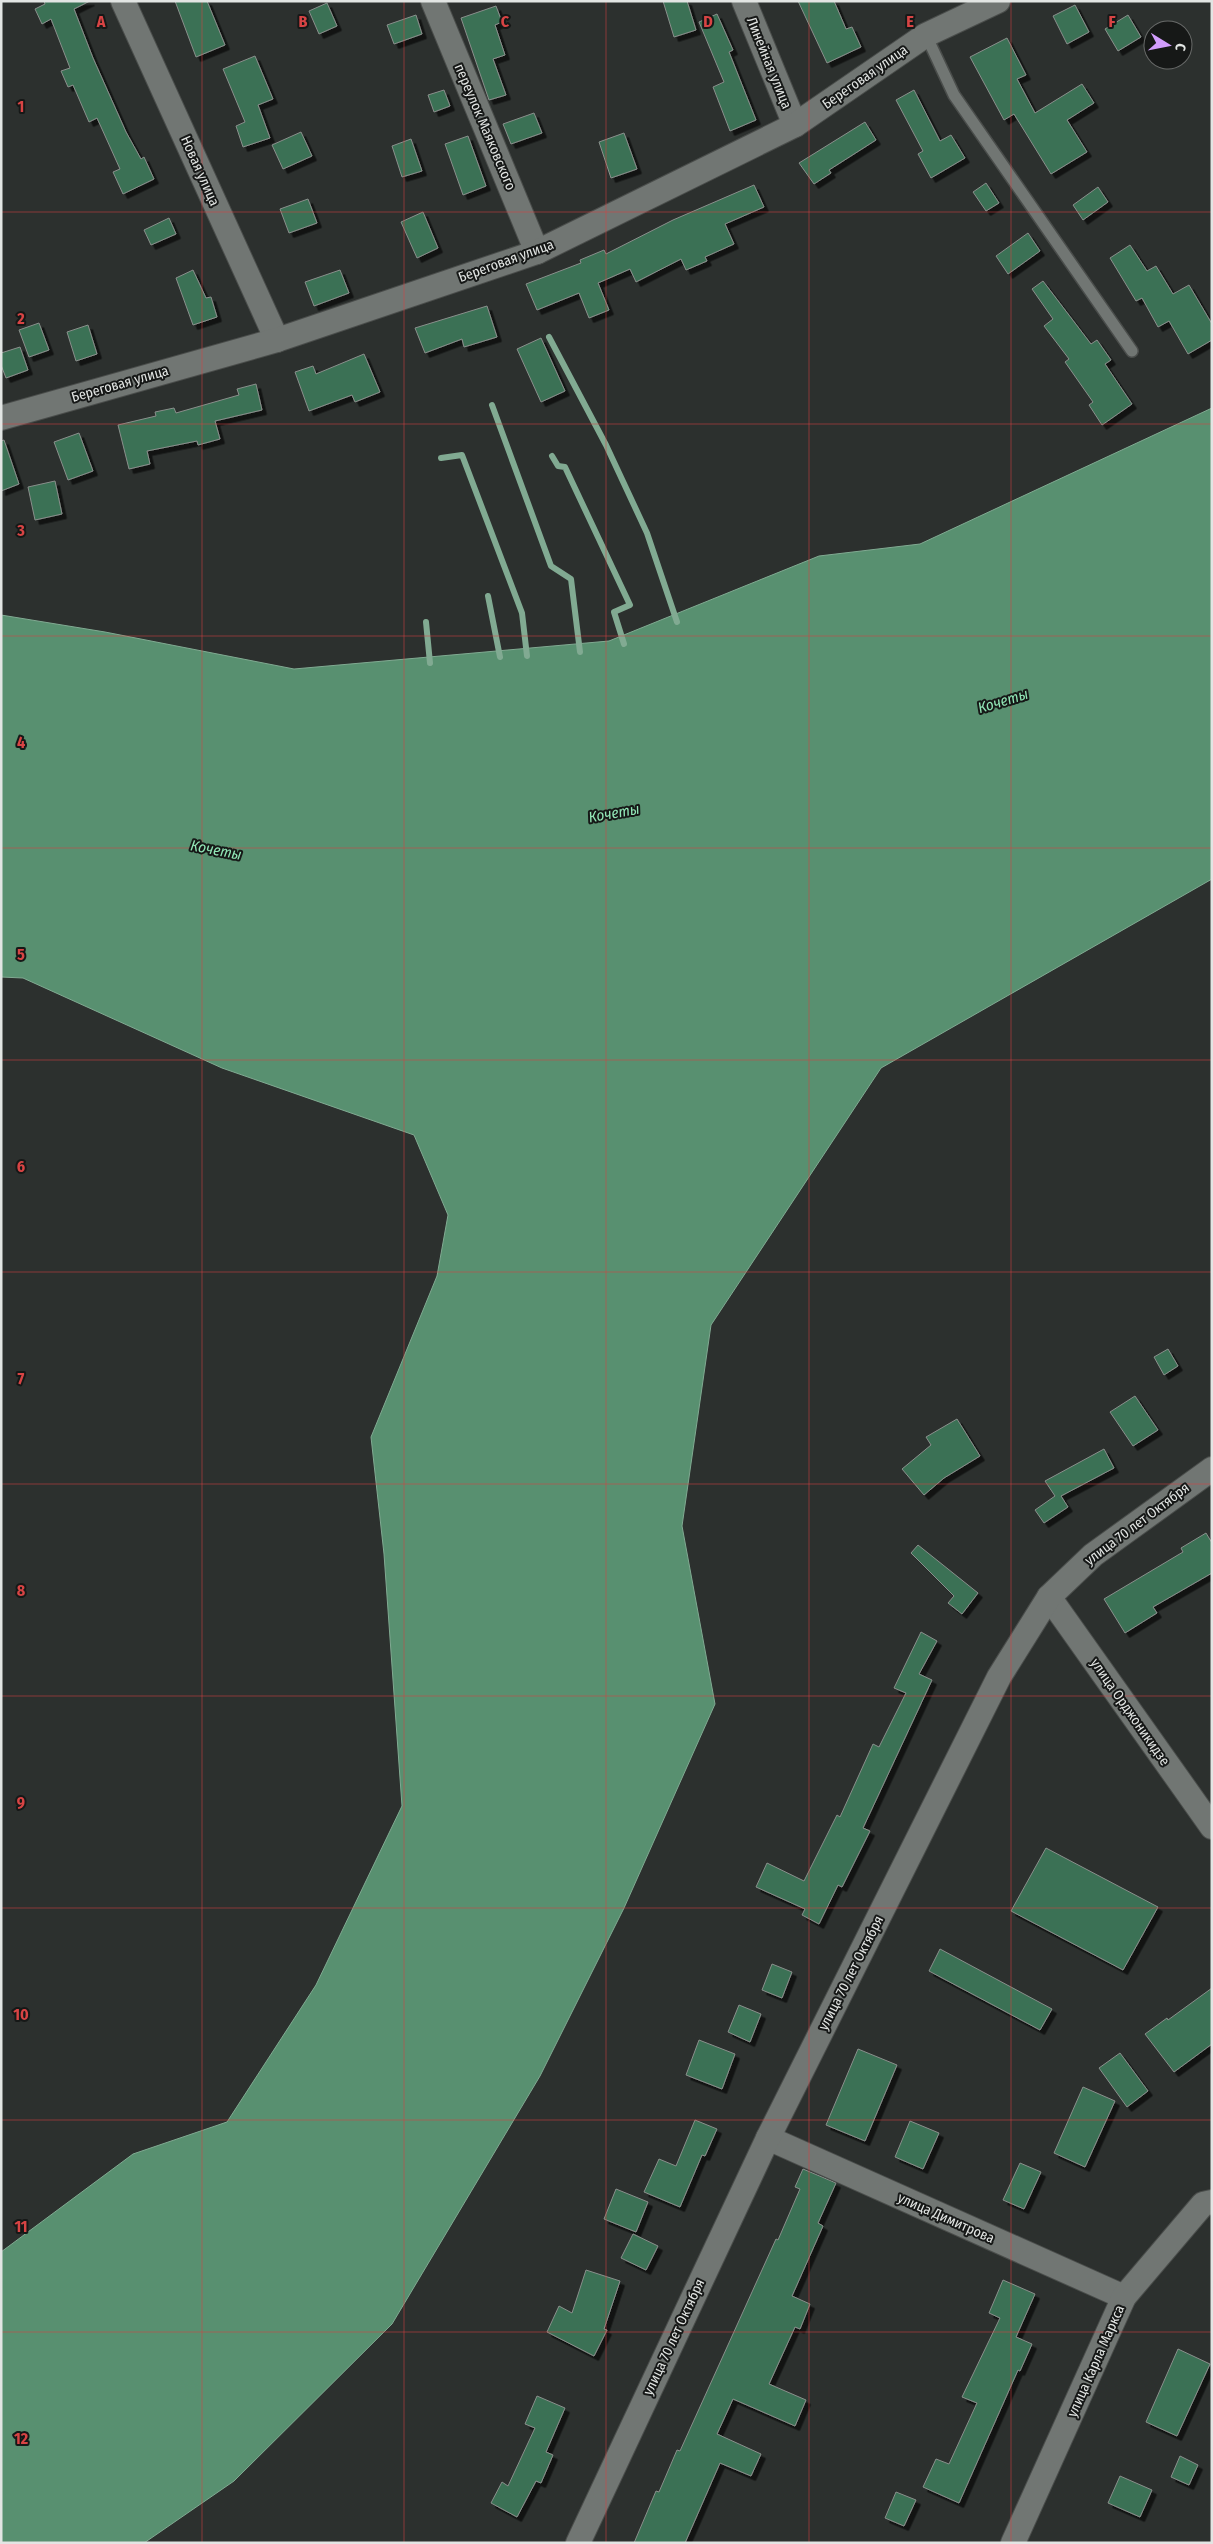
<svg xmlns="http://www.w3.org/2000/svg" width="1213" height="2544" font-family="'Fira Sans Condensed',sans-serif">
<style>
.water{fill:#589070;stroke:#81aa92}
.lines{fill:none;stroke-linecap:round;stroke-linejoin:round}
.stream{stroke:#81aa92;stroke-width:6}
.building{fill:#3a7154;stroke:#8a8f8c;filter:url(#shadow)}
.lane-casing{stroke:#4a4d4b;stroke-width:14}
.street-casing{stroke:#4a4d4b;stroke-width:26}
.lane{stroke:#717673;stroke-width:11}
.street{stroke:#717673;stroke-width:24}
.grid{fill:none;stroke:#d84444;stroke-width:1;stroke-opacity:0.55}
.labels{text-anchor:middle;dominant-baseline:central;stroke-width:4;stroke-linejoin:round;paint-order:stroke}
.street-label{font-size:14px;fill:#e2e5e3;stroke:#161817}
.water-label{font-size:15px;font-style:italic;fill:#91e6b6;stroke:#161817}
.grid-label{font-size:16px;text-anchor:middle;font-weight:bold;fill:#d84444;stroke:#161817;stroke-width:4;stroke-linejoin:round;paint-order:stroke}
</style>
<defs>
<filter id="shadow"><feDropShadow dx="4.5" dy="4.5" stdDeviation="0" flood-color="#0009"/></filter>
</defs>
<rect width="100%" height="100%" fill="#2c302e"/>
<path class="water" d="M1212 408V879L881 1068 711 1325 682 1526 715 1704 624 1908 540 2076 392 2324 234 2481 144 2543H1V2252L133 2154 227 2122 316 1985 402 1806 384 1554 371 1437 437 1276 448 1215 414 1135 222 1068 23 978 1 977V615L105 632 294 669 609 641 819 556 920 544Z"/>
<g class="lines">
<g class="stream">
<path d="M549 337 606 445 647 533 677 622"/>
<path d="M492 405 551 566 571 579 580 652"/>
<path d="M552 456 558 466 565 467 630 605 614 612 624 644"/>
<path d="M441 458 462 455 522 613 527 656"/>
<path d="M488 596 500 657"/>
<path d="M426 622 430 663"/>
</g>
</g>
<g class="building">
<path d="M44 1H90L74 9 93 58 126 132 141 159 144 157 154 179 123 194 113 172 120 169 97 118 89 122 73 85 68 87 61 71 70 68 51 19 42 24 35 9 45 4Z"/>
<path d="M175 1H207L225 45 196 57Z"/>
<path d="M663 1H687L696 30 674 37Z"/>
<path d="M798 1H834L846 29 852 27 861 47 827 63Z"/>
<path d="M327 3 337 26 319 34 309 11Z"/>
<path d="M1075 5 1089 32 1067 44 1053 16Z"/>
<path d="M496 6 502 22 495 25 505 55 493 59 506 95 489 100 461 18Z"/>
<path d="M717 14 733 50 729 52 756 120 730 131 713 87 724 82 699 22Z"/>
<path d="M416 15 422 34 394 44 387 25Z"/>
<path d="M1128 15 1141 37 1118 51 1105 29Z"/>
<path d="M1007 38 1026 75 1017 79 1035 113 1082 84 1094 103 1067 120 1087 152 1051 174 1014 114 1004 120 970 57Z"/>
<path d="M255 56 273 99 258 105 270 138 243 147 236 126 245 122 223 69Z"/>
<path d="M444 90 450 106 434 112 428 95Z"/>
<path d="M914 90 940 141 951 135 965 158 931 178 918 154 923 151 896 100Z"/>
<path d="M534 113 542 133 511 144 503 124Z"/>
<path d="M865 122 876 140 829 170 831 173 814 184 799 163Z"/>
<path d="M301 132 312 156 283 169 272 145Z"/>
<path d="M624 133 637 169 611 178 599 142Z"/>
<path d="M468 136 486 186 463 195 445 144Z"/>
<path d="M411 139 422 171 402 177 392 146Z"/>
<path d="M986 183 999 203 986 211 973 192Z"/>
<path d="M754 185 764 207 725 224 734 244 705 257 707 261 686 270 681 259 636 282 630 269 598 283 609 310 589 318 579 293 537 310 526 284 581 263 580 260 604 250 606 254 673 220Z"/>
<path d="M1098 187 1108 202 1083 220 1073 205Z"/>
<path d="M308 199 317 223 289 233 280 209Z"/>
<path d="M423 212 438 248 417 258 401 222Z"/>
<path d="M169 218 176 234 151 245 144 230Z"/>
<path d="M1028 233 1040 251 1008 274 996 256Z"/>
<path d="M1130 245 1147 271 1156 266 1173 294 1189 285 1212 324V340L1188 354 1169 321 1158 327 1142 298 1136 301 1110 258Z"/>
<path d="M193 270 206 298 211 297 217 317 193 325 176 278Z"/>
<path d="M340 270 349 293 314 306 305 282Z"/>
<path d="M1043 281 1091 344 1097 340 1111 360 1105 364 1132 404 1102 425 1089 405 1093 402 1065 362 1069 359 1044 326 1053 319 1032 289Z"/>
<path d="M487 306 497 337 464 347 462 339 425 353 415 328Z"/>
<path d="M39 323 49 350 29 357 19 330Z"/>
<path d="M88 325 97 354 76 361 67 332Z"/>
<path d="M541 338 565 391 541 402 517 349Z"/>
<path d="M20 347 28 370 6 378 1 365V353Z"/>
<path d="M364 354 380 392 355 402 352 395 309 411 295 372 313 366 316 374Z"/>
<path d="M256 384 262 410 215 421 220 439 198 445 197 441 147 451 150 464 129 469 118 425 156 416 155 412 174 408 176 413 239 395 237 389Z"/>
<path d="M79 433 93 471 68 480 54 442Z"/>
<path d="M4 440 19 484 1 491V441Z"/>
<path d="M55 481 62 514 35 520 28 487Z"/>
<path d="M1168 1349 1178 1366 1164 1375 1154 1357Z"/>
<path d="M1135 1396 1158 1430 1133 1446 1110 1412Z"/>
<path d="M957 1419 980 1456 944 1478 924 1495 902 1469 931 1445 926 1437Z"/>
<path d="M1104 1449 1114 1468 1061 1496 1068 1507 1044 1523 1035 1510 1055 1496 1045 1481Z"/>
<path d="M1206 1533 1212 1543V1573L1153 1607 1157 1613 1125 1633 1104 1599 1183 1552 1181 1548Z"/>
<path d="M918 1545 978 1593 962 1614 948 1603 954 1596 911 1553Z"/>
<path d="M921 1632 937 1641 919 1674 932 1680 863 1828 870 1831 842 1887 838 1885 819 1924 802 1915 805 1909 756 1887 767 1863 804 1881 837 1815 840 1817 873 1744 879 1747 906 1693 894 1688Z"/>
<path d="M1046 1848 1158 1907 1123 1970 1011 1911Z"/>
<path d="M940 1949 1052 2009 1040 2030 929 1971Z"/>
<path d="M772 1964 792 1972 782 1998 762 1990Z"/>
<path d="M1212 1988V2044L1174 2072 1145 2034 1167 2018 1168 2020Z"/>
<path d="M739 2005 761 2014 750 2042 728 2032Z"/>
<path d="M699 2040 735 2054 722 2089 686 2075Z"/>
<path d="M858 2049 897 2065 865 2141 826 2125Z"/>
<path d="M1120 2053 1148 2091 1127 2107 1099 2068Z"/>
<path d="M1083 2087 1115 2101 1085 2167 1054 2153Z"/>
<path d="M695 2120 717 2129 705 2156 702 2155 680 2207 644 2192 659 2159 676 2166Z"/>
<path d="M910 2121 939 2133 923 2169 895 2157Z"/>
<path d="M1020 2163 1041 2172 1024 2209 1003 2200Z"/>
<path d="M803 2169 836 2183 818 2223 823 2226 792 2296 810 2304 800 2329 795 2327 769 2384 806 2400 795 2426 733 2399 717 2434 761 2454 751 2476 720 2463 685 2543H634L656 2491 659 2492 677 2450 680 2451 776 2239 778 2240 800 2189 795 2187Z"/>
<path d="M616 2189 648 2202 636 2232 604 2219Z"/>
<path d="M633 2234 658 2246 646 2270 621 2258Z"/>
<path d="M586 2270 620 2281 604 2329 607 2330 594 2356 547 2332 559 2306 572 2313Z"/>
<path d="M1003 2280 1035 2294 1016 2337 1032 2344 1020 2371 1018 2370 959 2503 923 2487 936 2459 949 2464 977 2403 962 2397 1000 2318 989 2313Z"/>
<path d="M1178 2349 1210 2364 1177 2436 1146 2422Z"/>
<path d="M537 2396 565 2408 546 2452 553 2455 541 2483 536 2481 517 2517 491 2503 502 2482 508 2486 535 2428 525 2424Z"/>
<path d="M1180 2456 1198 2465 1189 2485 1171 2477Z"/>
<path d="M1120 2476 1152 2490 1140 2517 1108 2503Z"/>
<path d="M896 2492 916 2500 904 2526 885 2518Z"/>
</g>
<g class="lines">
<g class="lane-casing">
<path id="lane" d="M926 35 954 95 1132 351"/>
</g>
<g class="street-casing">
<g id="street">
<path d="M123 1 277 340"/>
<path d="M433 1 537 252"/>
<path d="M744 1 795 125"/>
<path d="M1 418 277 340 537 252 795 125 926 35 998 1"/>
<path d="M1049 1597 1212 1827"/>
<path d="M768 2138 1124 2297"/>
<path d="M578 2543 768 2138 999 1677 1049 1597 1093 1555 1212 1469"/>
<path d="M1013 2543 1124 2297 1203 2204 1212 2202"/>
</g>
</g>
<use href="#lane" class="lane"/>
<use href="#street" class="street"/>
</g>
<path class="grid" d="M202 1V2543M404 1V2543M606 1V2543M809 1V2543M1011 1V2543M1 212H1212M1 424H1212M1 636H1212M1 848H1212M1 1060H1212M1 1272H1212M1 1484H1212M1 1696H1212M1 1908H1212M1 2120H1212M1 2332H1212"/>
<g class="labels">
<g class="street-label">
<text transform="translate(769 63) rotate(68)">Линейная улица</text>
<text transform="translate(865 77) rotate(-35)">Береговая улица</text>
<text transform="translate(485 127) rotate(67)">переулок Маяковского</text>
<text transform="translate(200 171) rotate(66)">Новая улица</text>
<text transform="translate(506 261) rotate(-20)">Береговая улица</text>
<text transform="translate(120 384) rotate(-16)">Береговая улица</text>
<text transform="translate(1137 1524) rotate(-37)">улица 70 лет Октября</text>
<text transform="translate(1130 1712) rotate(55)">улица Орджоникидзе</text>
<text transform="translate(851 1973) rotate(-63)">улица 70 лет Октября</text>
<text transform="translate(946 2218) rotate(24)">улица Димитрова</text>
<text transform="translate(674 2337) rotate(-65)">улица 70 лет Октября</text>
<text transform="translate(1096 2361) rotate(-66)">улица Карла Маркса</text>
</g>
<g class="water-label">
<text transform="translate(1003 701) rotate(-17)">Кочеты</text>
<text transform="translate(614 813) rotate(-10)">Кочеты</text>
<text transform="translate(216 850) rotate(11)">Кочеты</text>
</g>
</g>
<g class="grid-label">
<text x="101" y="27">A</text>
<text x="303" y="27">B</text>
<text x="505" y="27">C</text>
<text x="708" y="27">D</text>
<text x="910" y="27">E</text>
<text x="1112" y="27">F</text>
<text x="21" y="112">1</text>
<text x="21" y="324">2</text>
<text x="21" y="536">3</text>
<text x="21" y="748">4</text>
<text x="21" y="960">5</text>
<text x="21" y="1172">6</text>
<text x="21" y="1384">7</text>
<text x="21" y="1596">8</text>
<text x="21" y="1808">9</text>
<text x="21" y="2020">10</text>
<text x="21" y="2232">11</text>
<text x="21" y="2444">12</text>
</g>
<rect width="1213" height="2544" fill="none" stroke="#e2e5e3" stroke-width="5"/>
<g transform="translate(1168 45) rotate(100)"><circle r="24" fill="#161817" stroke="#686a69"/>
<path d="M0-4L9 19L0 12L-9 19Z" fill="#d29dfd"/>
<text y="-8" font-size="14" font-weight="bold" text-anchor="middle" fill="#e2e5e3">С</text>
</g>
</svg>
